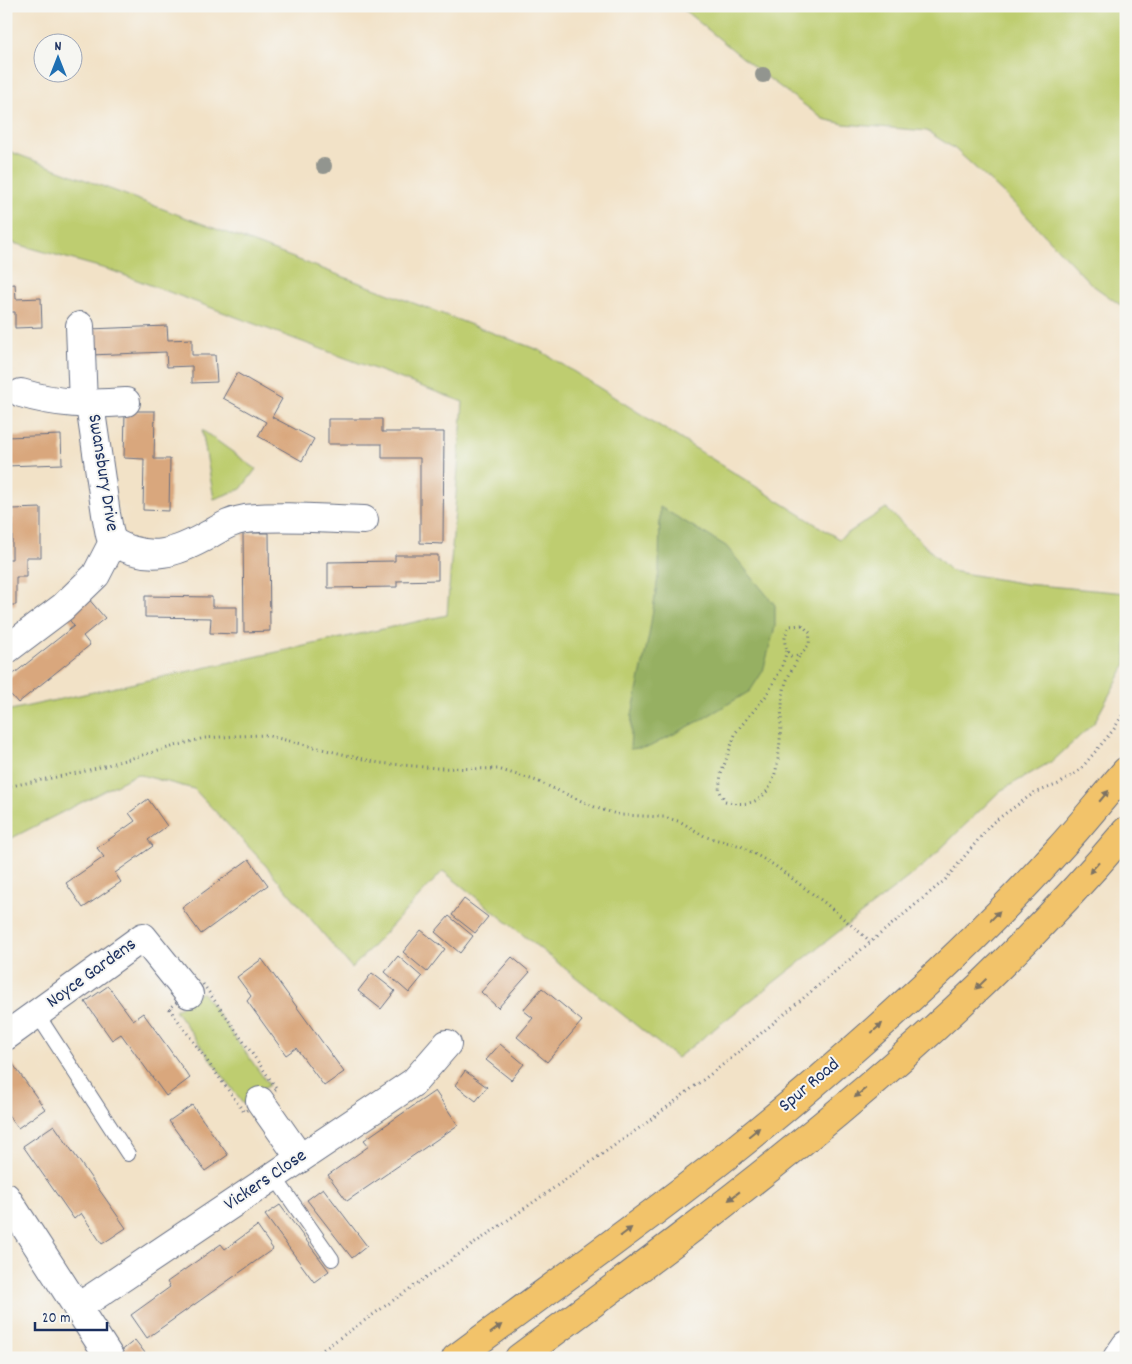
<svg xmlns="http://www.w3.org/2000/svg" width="1132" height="1364" font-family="Dekko,sans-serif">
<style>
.green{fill:#becd6f;stroke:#6c7e66}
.forest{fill:#96b062;stroke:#587060}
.building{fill:#d9a77d}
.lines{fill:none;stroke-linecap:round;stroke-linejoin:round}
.lane-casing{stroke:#666e83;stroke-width:16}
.street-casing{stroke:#666e83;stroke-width:30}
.highway-casing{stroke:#666e83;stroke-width:30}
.path{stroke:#666e83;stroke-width:3;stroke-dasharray:1 4;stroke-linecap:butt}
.lane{stroke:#fff;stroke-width:14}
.street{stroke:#fff;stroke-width:28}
.highway{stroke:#f2c36a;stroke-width:28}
.tree{fill:#92958f}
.oneway{fill:#7c7263}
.labels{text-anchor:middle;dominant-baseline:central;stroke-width:4;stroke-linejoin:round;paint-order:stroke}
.street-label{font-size:19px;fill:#1b2f5e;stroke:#f6f6f2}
</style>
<rect width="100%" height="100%" fill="#f6f6f2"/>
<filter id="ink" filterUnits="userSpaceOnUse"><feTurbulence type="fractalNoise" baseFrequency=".02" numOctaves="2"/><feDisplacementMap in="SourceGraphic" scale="10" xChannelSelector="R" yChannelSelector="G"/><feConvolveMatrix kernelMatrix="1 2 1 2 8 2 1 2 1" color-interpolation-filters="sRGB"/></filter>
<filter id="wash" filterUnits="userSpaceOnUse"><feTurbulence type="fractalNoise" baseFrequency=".0096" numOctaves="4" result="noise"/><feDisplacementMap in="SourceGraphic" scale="20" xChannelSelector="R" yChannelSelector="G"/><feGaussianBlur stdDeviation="1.12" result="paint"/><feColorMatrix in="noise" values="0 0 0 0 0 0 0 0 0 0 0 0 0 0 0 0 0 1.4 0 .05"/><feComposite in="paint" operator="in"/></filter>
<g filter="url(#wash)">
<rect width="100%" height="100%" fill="#f2e2c7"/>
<g class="green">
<path d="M679 6H1126V309L1091 284 1019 208 955 149 927 131 844 124 823 119 759 71Z"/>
<path d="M6 150 541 351 839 539 886 508 951 571 1026 584 1126 593V664L1094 723 1054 760 1000 791 924 865 677 1058 443 871 352 968 261 860 194 789 137 774 6 841V711L447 615 463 402 113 271 6 241Z"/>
<path d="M202 430 256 469 241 489 214 499Z"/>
<path d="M202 992 269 1085 243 1104 175 1010Z"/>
</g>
<path class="forest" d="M660 507 726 546 775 605V627L763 671 750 691 701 720 649 747 630 749 632 715 649 635 659 571Z"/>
<g id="blocks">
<g class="building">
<path d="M15 284 16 299 41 298 42 327 15 328V312H6V285Z"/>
<path d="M167 326 168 340 192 339V355H215L217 382 192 383V366L167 367 166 352 90 355 89 329Z"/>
<path d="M237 373 282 399 272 417 314 439 302 461 258 436 266 422 223 398Z"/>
<path d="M125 411H155L154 459H170L169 511 143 510 144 459 124 458Z"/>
<path d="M328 419H382V432H444L443 544 420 543V458H382V444H328Z"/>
<path d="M61 435 62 464 6 466V437Z"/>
<path d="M41 508V557H26V577H16V605H6V559H12V509Z"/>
<path d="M243 533H269L270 631 244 632Z"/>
<path d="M395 555H438V580L397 581V587L328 588V562L395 561Z"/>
<path d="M145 596 212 597V607H237V634L210 633 211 618 145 617Z"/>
<path d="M87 597 105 618 83 636 90 645 18 703 11 695 6 699V680L74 626 65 614Z"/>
<path d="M148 799 167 826 148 840 153 846 115 873 121 882 83 908 66 883 104 857 97 848 135 821 129 813Z"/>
<path d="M249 859 268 885 201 934 182 908Z"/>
<path d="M464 899 488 917 475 933 452 915Z"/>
<path d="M449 916 473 936 460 953 435 932Z"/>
<path d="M421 930 445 949 427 972 403 952Z"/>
<path d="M398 956 422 977 409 993 385 972Z"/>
<path d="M512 957 530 972 498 1008 481 992Z"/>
<path d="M262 959 344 1072 324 1086 296 1048 286 1055 247 1001 251 996 237 977Z"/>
<path d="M372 973 395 991 381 1009 358 991Z"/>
<path d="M108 986 133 1020 143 1013 190 1078 166 1096 121 1034 112 1040 85 1002Z"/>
<path d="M542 988 582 1021 547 1062 517 1037 533 1018 523 1010Z"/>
<path d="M500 1044 524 1064 511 1080 486 1060Z"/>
<path d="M8 1057 45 1109 18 1128 6 1112V1058Z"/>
<path d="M465 1071 487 1087 476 1101 455 1085Z"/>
<path d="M435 1091 458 1125 347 1201 328 1175 369 1146 364 1140Z"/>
<path d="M192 1105 228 1155 205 1171 169 1121Z"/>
<path d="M54 1125 126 1228 102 1244 81 1213 74 1219 23 1146Z"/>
<path d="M323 1188 367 1246 352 1258 307 1200Z"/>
<path d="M280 1205 329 1271 314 1282 265 1215Z"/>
<path d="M257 1226 273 1249 147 1338 131 1315 170 1287 167 1282 221 1244 225 1249Z"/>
<path d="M135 1340 149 1358H124L120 1352Z"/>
</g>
</g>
</g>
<g filter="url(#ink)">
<use href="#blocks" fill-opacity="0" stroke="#666e83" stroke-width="1"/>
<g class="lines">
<g class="lane-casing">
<g id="lane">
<path d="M37 1014 128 1154"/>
<path d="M274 1176 332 1259"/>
</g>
</g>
<g class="street-casing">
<g id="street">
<path d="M80 326 83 404"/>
<path d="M21 393C57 404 89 405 126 402"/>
<path d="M90 405 106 514 110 535 113 542"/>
<path d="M6 650 63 607 96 575 113 542C150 563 177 553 210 534 222 527 231 521 245 519 284 515 325 519 364 520"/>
<path d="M6 1036 143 937 189 994"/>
<path d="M260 1101 300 1158"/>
<path d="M6 1197 110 1358"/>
<path d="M77 1308 414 1082 447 1044"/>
<path d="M1117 1358 1126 1345"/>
</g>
</g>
<g class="highway-casing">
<g id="highway">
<path d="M456 1358C577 1268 702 1181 816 1082 901 1009 984 933 1059 849 1082 824 1103 797 1126 771"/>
<path d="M519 1358C734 1199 953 1037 1126 831"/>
</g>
</g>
<g class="path">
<path d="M802 625 810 633 809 645 800 655 791 656C782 645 784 637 789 626Z"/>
<path d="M787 651 781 669 766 696 736 732 721 774 719 790 725 801C792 820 776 728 784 690 786 678 794 666 800 655"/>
<path d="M6 787 82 772 204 738 236 736 265 735 379 763 437 768 498 769 537 781 597 808 620 815 664 817 681 822 706 837 741 846 774 865 825 903 870 941"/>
<path d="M203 984 277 1089 244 1112 169 1008Z"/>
<path d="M311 1358 645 1124 729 1060 945 880 992 823 1034 793 1059 784 1080 770 1114 729 1126 709"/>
</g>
<use href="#lane" class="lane"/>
<use href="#street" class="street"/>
<use href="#highway" class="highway"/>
</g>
<g class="tree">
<circle cx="763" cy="75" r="8"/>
<circle cx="324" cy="166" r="8"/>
</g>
<defs><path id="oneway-solid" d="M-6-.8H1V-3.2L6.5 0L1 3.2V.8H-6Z" transform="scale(1.25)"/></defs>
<g class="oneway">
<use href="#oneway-solid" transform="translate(1104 796) rotate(-50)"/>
<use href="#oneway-solid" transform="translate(1094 868) rotate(132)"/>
<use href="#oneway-solid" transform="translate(995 916) rotate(-46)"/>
<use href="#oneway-solid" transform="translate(981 984) rotate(136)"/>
<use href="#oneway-solid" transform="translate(877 1028) rotate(-41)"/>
<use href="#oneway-solid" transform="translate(860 1093) rotate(140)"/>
<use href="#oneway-solid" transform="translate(754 1132) rotate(-39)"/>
<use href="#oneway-solid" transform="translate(734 1196) rotate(142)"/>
<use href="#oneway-solid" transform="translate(626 1232) rotate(-37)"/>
<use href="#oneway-solid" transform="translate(496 1329) rotate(-37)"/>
</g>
</g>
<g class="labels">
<g class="street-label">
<text transform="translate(102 473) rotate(81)">Swansbury Drive</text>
<text transform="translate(92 974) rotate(-36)">Noyce Gardens</text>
<text transform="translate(810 1086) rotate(-40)">Spur Road</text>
<text transform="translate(266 1181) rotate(-34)">Vickers Close</text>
</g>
</g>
<rect width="1132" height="1364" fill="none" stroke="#f6f6f2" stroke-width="25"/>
<g transform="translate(58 58)"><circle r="24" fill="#f6f6f2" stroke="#9ea6b7"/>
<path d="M0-4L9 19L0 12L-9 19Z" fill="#1f6fb2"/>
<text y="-8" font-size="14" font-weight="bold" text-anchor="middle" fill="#1b2f5e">N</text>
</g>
<path d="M35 1322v8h72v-8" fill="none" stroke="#1b2f5e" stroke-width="2.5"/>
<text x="42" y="1322" font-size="15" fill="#1b2f5e" stroke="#f6f6f2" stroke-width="4" paint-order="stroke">20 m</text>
</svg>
